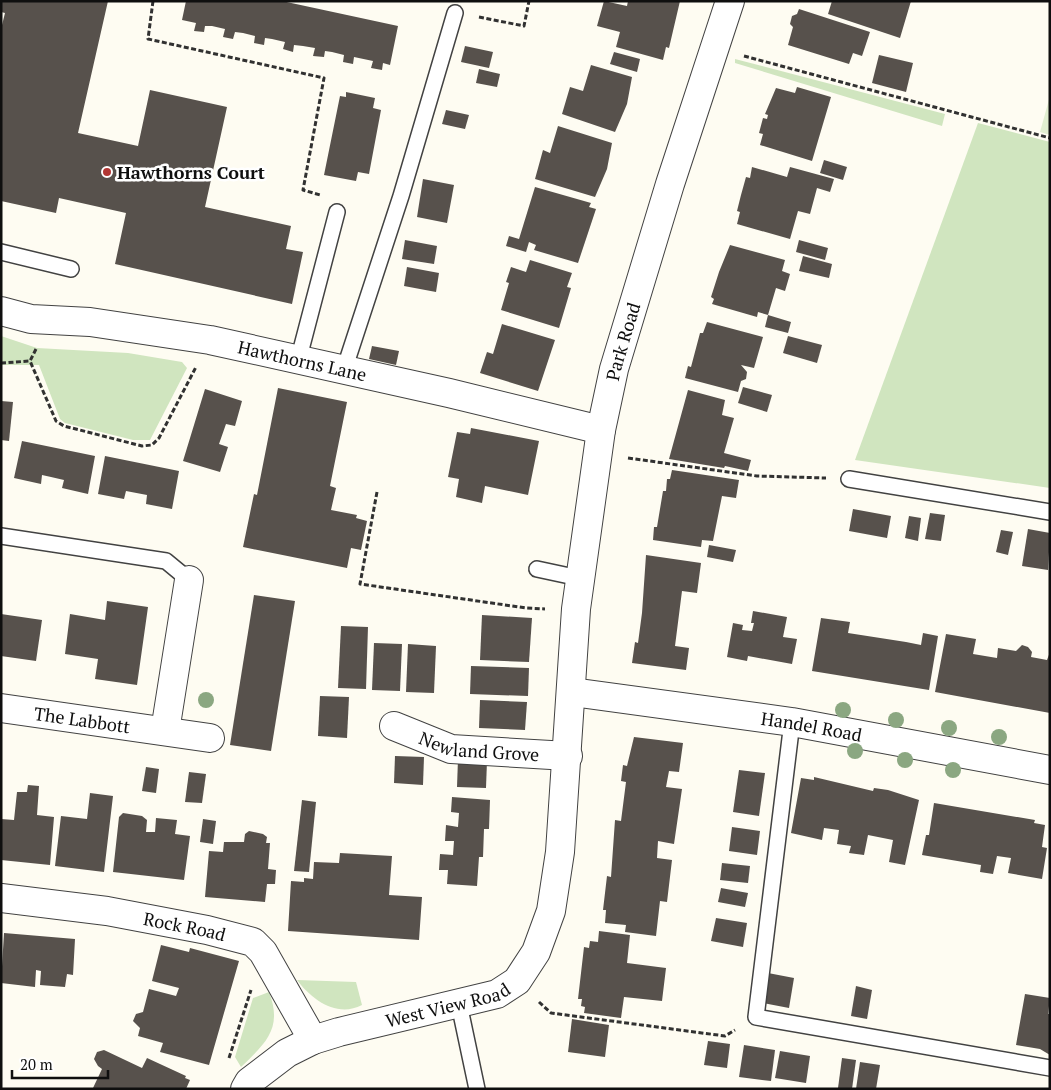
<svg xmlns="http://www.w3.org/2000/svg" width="1051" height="1090" font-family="'PT Serif',serif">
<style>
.green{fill:#d0e5bf}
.pitch{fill:#e1eed0}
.building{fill:#57514c}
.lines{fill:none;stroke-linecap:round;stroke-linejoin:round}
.lane-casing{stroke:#424242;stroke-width:18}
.street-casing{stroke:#424242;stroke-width:30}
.path{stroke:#313131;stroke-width:3;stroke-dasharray:5 2.5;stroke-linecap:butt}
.lane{stroke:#fff;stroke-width:15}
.street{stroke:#fff;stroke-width:28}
.tree{fill:#8ba781}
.poi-dot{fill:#b23734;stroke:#fff;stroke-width:2}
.labels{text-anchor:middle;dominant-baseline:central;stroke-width:5;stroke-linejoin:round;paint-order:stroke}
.poi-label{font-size:18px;font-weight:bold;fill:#0f0f0f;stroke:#fff;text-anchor:start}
.street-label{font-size:18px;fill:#0f0f0f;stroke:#fff}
</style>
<rect width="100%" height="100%" fill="#fefcf2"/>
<g class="green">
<path d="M735 59 945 114 942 126 735 63Z"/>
<path d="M978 123 1050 142V488L855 460Z"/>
<path d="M1 336 37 348 128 353 182 362 187 368 150 440H133L65 423 60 419 39 365H1Z"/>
<path d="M297 980 356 982 362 1005C337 1018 312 1000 297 980Z"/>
<path d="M269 992C283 1028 266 1043 241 1067L235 1057 253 998Z"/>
</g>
<path class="pitch" d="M1050 96V135L1040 132Z"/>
<g class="building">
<path d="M1 1H108L78 133 138 146 150 90 227 107 205 207 291 226 286 249 303 252 292 304 115 264 126 213 59 198 56 213 1 201V29L5 13 1 12Z"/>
<path d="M186 1H282L398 26 390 65 383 63 382 70 371 68 373 61 354 57 353 64 343 62 344 55 332 52 325 51 324 57 313 56 315 48 303 46 294 45 293 52 283 49 285 42 272 39 265 38 264 45 254 43 255 36 243 33 235 32 233 39 223 37 225 29 212 26H205L204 32 194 31 196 23 182 20Z"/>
<path d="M604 1 627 6 628 1H680L669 48 666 47 663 60 616 47 620 32 597 26Z"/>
<path d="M832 1 840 2 911 1 900 38 828 14Z"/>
<path d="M799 9 870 32 862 56 853 53 849 64 788 45 793 27 790 24 792 16 797 14Z"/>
<path d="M465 46 493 52 489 68 461 62Z"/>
<path d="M614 52 640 59 637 72 610 64Z"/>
<path d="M879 55 913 63 906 92 872 83Z"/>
<path d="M591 65 632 77 627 104 615 132 562 114 570 87 583 91Z"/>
<path d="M479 69 500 74 497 87 476 83Z"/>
<path d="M797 87 831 97 812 161 760 145 763 134 759 133 763 118 767 119 768 115 765 114 776 88 795 93Z"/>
<path d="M346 92 375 98 373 108 381 110 369 174 358 172 356 181 324 175 340 96 346 97Z"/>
<path d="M446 110 469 115 465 129 442 124Z"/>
<path d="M558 126 612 143 607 169 595 197 535 179 543 150 550 153Z"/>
<path d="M824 160 847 167 843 180 820 173Z"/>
<path d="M752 167 787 177 790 167 834 179 830 192 817 188 810 214 798 211 790 239 737 224 740 212 737 211 741 195 746 177 750 178Z"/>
<path d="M423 179 454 185 447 223 417 217Z"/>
<path d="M535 187 591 203 589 207 596 209 578 263 534 250 536 245 529 242 526 252 506 246 509 236 519 239Z"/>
<path d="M405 240 437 246 434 264 402 259Z"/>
<path d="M799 240 828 248 825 260 796 252Z"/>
<path d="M730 245 785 260 782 271 790 274 785 291 776 288 768 315 758 312 757 317 712 304 714 299 711 297 719 272Z"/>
<path d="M803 256 832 264 829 278 799 271Z"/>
<path d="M530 260 572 273 567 287 571 288 559 328 501 310 509 283 506 282 511 267 526 272Z"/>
<path d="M407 267 439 273 436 292 404 286Z"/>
<path d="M768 315 791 322 788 333 765 327Z"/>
<path d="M707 322 763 337 754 368 741 365 747 372 746 379 741 381 738 392 685 378 688 366 691 367 700 333H703Z"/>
<path d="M502 324 555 340 538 391 480 373 487 352 493 354Z"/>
<path d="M788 336 822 345 817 363 783 353Z"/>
<path d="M372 346 399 351 396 365 369 359Z"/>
<path d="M743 387 772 395 767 412 738 403Z"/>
<path d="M278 388 347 402 330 486 336 488 331 510 357 515 356 518 367 521 361 550 351 548 347 568 243 547 254 494 257 495Z"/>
<path d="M205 389 242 401 235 426 226 424 219 444 228 447 220 472 183 461Z"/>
<path d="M688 390 725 400 722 415 734 418 724 453 751 460 748 471 725 466 724 468 669 459Z"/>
<path d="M1 401 13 402 9 441 1 440Z"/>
<path d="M471 428 539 441 528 495 485 486 482 503 456 497 459 479 448 477 457 432 470 434Z"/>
<path d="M22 441 95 456 88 494 62 488 64 480 51 477 42 475 41 484 14 478Z"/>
<path d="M105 456 179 471 172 509 146 504 147 495 126 491 124 499 98 494Z"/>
<path d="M672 470 739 480 736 498 722 496 713 541 702 540 701 547 653 540 654 527H657L663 491H666L667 479H670Z"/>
<path d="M853 509 891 516 887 538 849 531Z"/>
<path d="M930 513 945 515 941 541 925 539Z"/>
<path d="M909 516 921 518 918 541 905 538Z"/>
<path d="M1028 529 1050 533 1048 570 1022 566Z"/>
<path d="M1001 530 1013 532 1008 555 996 552Z"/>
<path d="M709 545 736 550 733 562 707 557Z"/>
<path d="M646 555 701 563 697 593 682 591 675 646 689 648 686 670 632 663 635 642 638 643 642 613Z"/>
<path d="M254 595 295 601 271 751 230 745Z"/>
<path d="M107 601 148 607 137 685 95 679 98 659 65 654 70 614 105 620Z"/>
<path d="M753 611 787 617 783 637 797 639 792 664 748 656 747 661 727 657 733 623 743 625 742 630 752 631 754 623H751Z"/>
<path d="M1 614 42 620 36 661 1 656Z"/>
<path d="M482 615 532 618 529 662 480 660Z"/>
<path d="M821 618 850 622 848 633 906 642 921 645 923 633 938 636 929 690 812 671Z"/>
<path d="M341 626 368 627 366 689 338 688Z"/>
<path d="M946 634 976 639 973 654 997 658 998 648 1016 651 1022 645 1028 647 1032 652 1031 657 1047 660 1050 652V713L935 692Z"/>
<path d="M374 643 402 644 400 691 372 690Z"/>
<path d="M408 644 436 646 434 693 406 692Z"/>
<path d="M471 666 529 668 528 696 470 694Z"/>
<path d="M320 696 349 697 347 738 318 736Z"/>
<path d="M480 700 527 702 525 730 479 728Z"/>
<path d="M634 737 683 743 679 772 669 771 666 787 682 789 674 844 658 841 657 858 672 860 667 902 660 901 656 936 625 932 626 925 605 923 606 910H603L607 876 611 877 615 820 621 821 626 782 621 781 623 765 627 766Z"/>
<path d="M395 756 424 757 423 785 394 783Z"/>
<path d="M458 759 487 761 486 788 457 787Z"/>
<path d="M146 767 159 769 156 793 142 791Z"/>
<path d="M739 770 765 773 759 816 733 812Z"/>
<path d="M189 772 206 774 202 803 185 802Z"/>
<path d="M814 777 873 791 874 788 888 790 919 800 905 865 889 862 893 840 868 835 864 855 849 853 851 846 837 844 839 830 824 828 822 840 791 833 801 778 814 780Z"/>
<path d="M28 785 39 786 37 815 54 817 50 865 1 860V819L14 820 17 792H27Z"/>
<path d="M90 793 113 796 104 872 55 866 61 816 87 819Z"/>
<path d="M452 797 490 800 489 829H484L483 857H479L477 886 447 884 448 870H439L440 854 453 855 454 841H445L446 825 458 827 459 813 451 812Z"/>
<path d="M302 800 316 802 309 872 294 871Z"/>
<path d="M934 803 1035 820 1034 823 1045 825 1042 847 1047 848 1042 879 1008 873 1011 858 997 856 993 874 980 872 981 865 922 855 926 835H929Z"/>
<path d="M123 813 142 816 147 820 146 832H155L156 818 177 820 175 834 190 836 184 880 113 872 119 817Z"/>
<path d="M203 819 216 821 213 844 200 842Z"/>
<path d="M732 827 760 831 757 855 729 851Z"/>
<path d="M249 831 263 834 267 837 266 843H270L268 869 276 870 275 884H267L265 902 205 897 209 851 223 852 224 842H244L245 834Z"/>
<path d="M340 853 392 856 389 895 422 897 419 940 288 931 291 881 304 882V878L313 879 314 862 339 863Z"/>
<path d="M722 863 750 866 748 883 720 880Z"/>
<path d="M721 888 748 893 745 907 718 902Z"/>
<path d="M716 918 747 923 743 947 711 941Z"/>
<path d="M599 931 630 935 627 963 666 968 662 1001 624 997 621 1018 584 1013 585 1007 581 1006 582 999H578L584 947 589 948 590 941 598 942Z"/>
<path d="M4 933 75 939 73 975 67 974 65 987 40 985 41 971 36 970 35 987 1 983Z"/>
<path d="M161 945 189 952 190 948 239 961 209 1065 160 1052 163 1043 138 1036 140 1028 133 1021 136 1014 143 1012 149 989 176 996 179 988 152 981Z"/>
<path d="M768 973 794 978 789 1008 763 1003Z"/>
<path d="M856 986 872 990 867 1019 851 1016Z"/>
<path d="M1025 994 1050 998 1048 1014H1050V1055L1040 1049 1016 1045Z"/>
<path d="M572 1019 609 1025 605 1057 568 1052Z"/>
<path d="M708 1041 730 1044 727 1068 704 1065Z"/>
<path d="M744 1045 775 1050 771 1081 739 1077Z"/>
<path d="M104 1050 142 1068 147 1058 186 1076 185 1078 190 1080 186 1089H95L93 1088 102 1069 98 1066 94 1059 97 1052Z"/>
<path d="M780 1051 810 1056 806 1083 775 1078Z"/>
<path d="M842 1058 856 1060 852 1089 838 1088Z"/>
<path d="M860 1062 880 1065 876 1089H856Z"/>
</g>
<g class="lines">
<g class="lane-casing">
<g id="lane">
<path d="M1 252 71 269"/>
<path d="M298 361 337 212"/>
<path d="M344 370 401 196 455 13"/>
<path d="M849 479 1050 512"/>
<path d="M1 536 166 561 189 580"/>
<path d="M537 569 579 578"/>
<path d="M792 722 756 1017 1050 1068"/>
<path d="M459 1004 477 1089"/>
</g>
</g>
<g class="street-casing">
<g id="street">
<path id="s1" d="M1 311 31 319 90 322 210 340 449 393 601 430"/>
<path id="s2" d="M572 692 792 722 1050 770"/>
<path id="s3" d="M1 708 210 738"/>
<path id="s4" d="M394 726 451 749 568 756"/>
<path d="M165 731 189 580"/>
<path id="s5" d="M1 898 107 911 207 930 253 942 263 952 313 1040"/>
<path id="s6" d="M245 1089 249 1082 287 1053 313 1040 339 1032 497 994 517 981 536 952 551 911 560 852 576 609 601 430 614 369 670 184 730 1"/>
</g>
</g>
<g class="path">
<path d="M153 1 148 39 324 78 303 190 320 195"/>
<path d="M479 17 524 26 529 1"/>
<path d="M744 56 1050 138"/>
<path d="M36 349 30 361 56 421 64 426 142 446 152 445 159 438 196 367"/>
<path d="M1 363 30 361"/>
<path d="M628 458 757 476 826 478"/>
<path d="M377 492 360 584 526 608 545 609"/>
<path d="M539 1002 551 1013 725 1036 735 1030"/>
<path d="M229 1058 251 990"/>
</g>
<use href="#lane" class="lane"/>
<use href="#street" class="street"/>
</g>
<g class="tree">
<circle cx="206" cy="700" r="8"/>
<circle cx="843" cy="710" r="8"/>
<circle cx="896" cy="720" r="8"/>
<circle cx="949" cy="728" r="8"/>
<circle cx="999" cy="737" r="8"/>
<circle cx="855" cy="751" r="8"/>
<circle cx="905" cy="760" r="8"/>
<circle cx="953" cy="770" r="8"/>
</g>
<circle class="poi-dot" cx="107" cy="172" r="5"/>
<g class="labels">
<g class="poi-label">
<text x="117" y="172">Hawthorns Court</text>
</g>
<g class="street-label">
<text stroke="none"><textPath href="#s6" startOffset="952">Park Road</textPath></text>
<text stroke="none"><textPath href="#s1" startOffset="306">Hawthorns Lane</textPath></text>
<text stroke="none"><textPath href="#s3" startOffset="82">The Labbott</textPath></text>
<text stroke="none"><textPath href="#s2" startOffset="242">Handel Road</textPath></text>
<text stroke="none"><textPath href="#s4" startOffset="89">Newland Grove</textPath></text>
<text stroke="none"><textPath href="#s5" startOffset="186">Rock Road</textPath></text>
<text stroke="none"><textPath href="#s6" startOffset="224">West View Road</textPath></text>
</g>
</g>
<rect width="1051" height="1090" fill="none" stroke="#0f0f0f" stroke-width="5"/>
<path d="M12 1070v8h96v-8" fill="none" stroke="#0f0f0f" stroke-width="2.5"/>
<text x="20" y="1070" font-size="15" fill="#0f0f0f" stroke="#ffffff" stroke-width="4" paint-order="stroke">20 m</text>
</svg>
